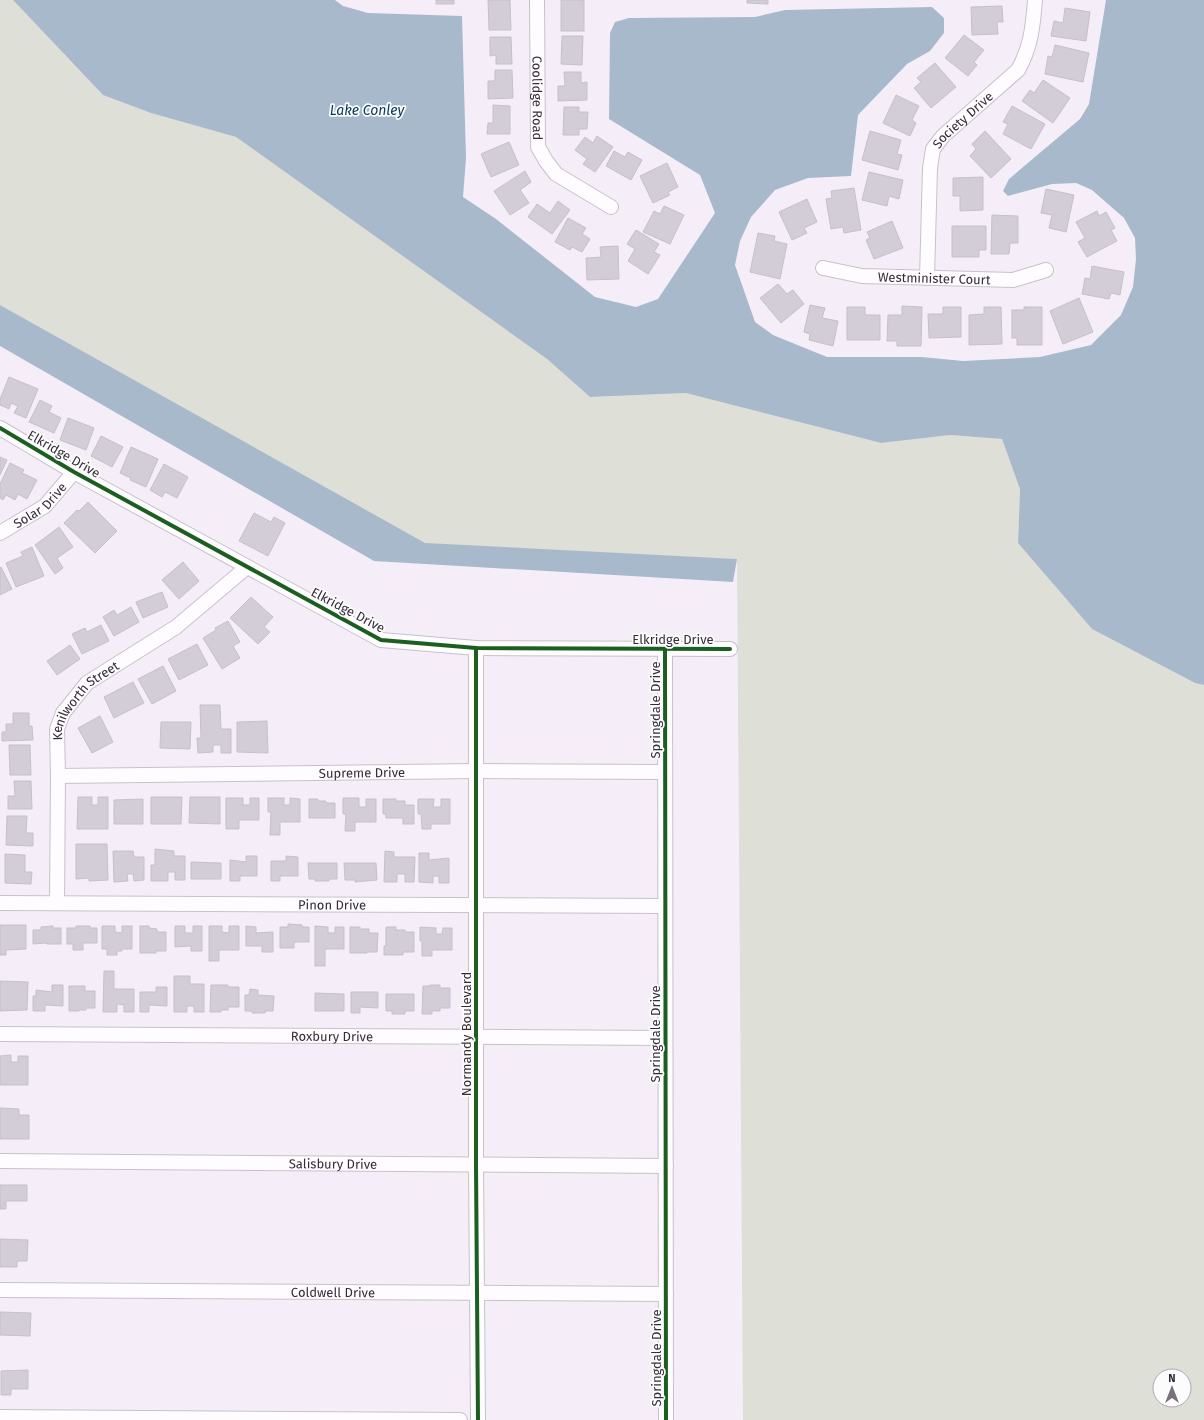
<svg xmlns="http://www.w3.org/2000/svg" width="1204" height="1420" font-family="'Fira Sans',sans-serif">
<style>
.green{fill:#dedfd6;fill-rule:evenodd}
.water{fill:#a8b9cb}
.building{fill:#d3cdd7;stroke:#c7c0cb}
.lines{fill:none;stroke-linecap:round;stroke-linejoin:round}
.minor-casing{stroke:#c8c1cc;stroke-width:16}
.minor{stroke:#fefcfe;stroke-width:14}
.cycleway-casing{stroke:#fcfcfc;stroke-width:6}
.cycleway{stroke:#1b5e20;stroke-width:4}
.labels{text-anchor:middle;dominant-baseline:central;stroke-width:3.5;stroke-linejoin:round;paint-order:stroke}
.street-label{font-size:13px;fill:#342d39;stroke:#fcfcfc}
.water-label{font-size:14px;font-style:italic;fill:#043957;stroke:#fcfcfc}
</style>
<rect width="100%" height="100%" fill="#f5eef9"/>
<path class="green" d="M0 0H13L103 95 151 113 236 137 547 359 590 397 686 393 881 443 950 435 1002 439 1020 489 1018 543 1092 629 1195 683 1204 685V1420H743L737 559 425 544 0 305ZM1160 1376H1184V1400H1160Z"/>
<g class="water">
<path d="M13 0H335L343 6 368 13 462 16 466 158 463 197 496 219 595 297 636 307 658 299 715 213 700 175 609 119 610 33 615 22 629 18 755 17 785 10 932 7 944 18V33L930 51 907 64 858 115 851 176 808 178 775 190 751 217 740 241 735 265 755 322 773 335 827 357H922L963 361 1040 357 1091 345 1121 315 1133 287 1136 259 1135 238 1124 218 1092 190 1076 183 1052 184 1008 196 1003 191 1009 179 1080 119 1089 104 1106 0H1204V685L1195 683 1092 629 1018 543 1020 489 1002 439 950 435 881 443 686 393 590 397 547 359 236 137 151 113 103 95Z"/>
<path d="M0 305 425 543 737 559 733 582 374 561 0 346Z"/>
</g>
<g class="building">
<rect x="436" y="0" width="18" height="4"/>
<path d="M488 0H510L511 30H489Z"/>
<rect x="561" y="0" width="23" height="31"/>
<path d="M747 0H768V4L747 3Z"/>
<path d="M1002 6 1003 22H997L998 34 972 35 971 7Z"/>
<path d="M1065 8 1090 12 1086 41 1051 36 1054 21 1063 23Z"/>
<path d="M964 35 984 50 974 62 977 65 968 76 945 58Z"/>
<path d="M562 36H583L582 65 561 64Z"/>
<path d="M490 37H511L512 64H496V55L490 56Z"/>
<path d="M1055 45 1089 53 1083 82 1045 74 1048 56 1052 57Z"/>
<path d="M935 63 956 87 931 108 914 88 921 82 917 78Z"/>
<path d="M495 70H512L513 98 488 99V81H495Z"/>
<path d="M564 72H581V83L587 82V100L558 101V86H565Z"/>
<path d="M1043 80 1070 98 1053 123 1022 101 1030 90 1034 93Z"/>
<path d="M896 95 919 106 912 120 916 123 910 136 883 123Z"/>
<path d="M493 105 510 106V134H487L488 123H493Z"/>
<path d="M1012 106 1045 124 1031 149 1003 134 1008 124 1003 122Z"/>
<path d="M564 107H579V112H588L587 129H579V135H563Z"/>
<path d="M870 131 901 140 897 154 902 155 898 170 862 160Z"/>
<path d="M985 131 1011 159 991 178 970 156 976 149 972 144Z"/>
<path d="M597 136 613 147 595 172 583 164 587 159 575 150 585 137 593 143Z"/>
<path d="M509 142 519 165 491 177 481 154Z"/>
<path d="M614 151 625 157 628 152 642 160 631 180 606 166Z"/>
<path d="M667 163 678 187 668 192 670 195 653 203 640 176Z"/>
<path d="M525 171 531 182 520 190 529 203 510 215 494 191Z"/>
<path d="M869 172 903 180 899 199 889 196 887 206 862 200Z"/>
<path d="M983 177V210L960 211V196H953V178Z"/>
<path d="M854 188 861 230 844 233 843 227 831 229 826 199 832 198 831 191Z"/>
<path d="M1046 189 1074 195 1066 232 1049 228 1052 215 1041 213Z"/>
<path d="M807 199 817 222 804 228 807 233 792 240 779 212Z"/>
<path d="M558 201 570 210 552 234 528 217 537 204 550 213Z"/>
<path d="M664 206 684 215 670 244 643 232 654 211 660 214Z"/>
<path d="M1097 211 1099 216 1106 212 1115 228 1111 230 1117 241 1087 257 1078 242 1085 238 1076 222Z"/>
<path d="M992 215 1018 216V243H1010L1009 254H991Z"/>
<path d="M568 218 586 228 582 234 590 239 582 252 572 247 570 250 555 242Z"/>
<path d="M892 221 903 248 874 259 866 240 870 238 867 232Z"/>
<path d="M952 226H986V250H979V257H952Z"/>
<path d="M636 230 659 244 654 252 660 255 648 274 628 261 635 249 627 244Z"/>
<path d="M758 233 775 236 774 241 787 244 780 279 750 272Z"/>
<path d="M618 246 619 279 587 280 586 258 601 257 600 247Z"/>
<path d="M1092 266 1124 272 1120 295 1111 293 1109 299 1082 294 1085 278 1090 279Z"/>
<path d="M778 284 787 294 793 290 804 304 781 323 760 298Z"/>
<path d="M1079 298 1093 332 1063 344 1050 311Z"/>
<path d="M810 305 825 308 822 318 838 321 833 346 809 340 810 334 804 332Z"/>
<path d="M902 306 922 307 921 346H897V341H887L888 315H902Z"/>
<path d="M847 307H865V315H880V340H847Z"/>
<path d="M943 307H961V337L929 338 928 314H943Z"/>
<path d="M984 307H1001L1002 344 969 345V315L984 314Z"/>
<path d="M1024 307H1042V345H1017V338H1012V310H1024Z"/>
<path d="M9 377 38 389 26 418 14 413 18 406 11 403 9 409 0 405V399Z"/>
<path d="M40 400 52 406 49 412 61 418 54 433 29 422Z"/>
<path d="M68 418 94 428 86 450 60 440Z"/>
<path d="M101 436 123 447 112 467 91 456Z"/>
<path d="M131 447 158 459 146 487 130 480 131 478 120 473Z"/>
<path d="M0 457 7 460 0 475Z"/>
<path d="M10 463 24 470 22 473 37 480 27 499 18 494 15 500 6 495 3 500 0 498V484Z"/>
<path d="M164 464 188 477 177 498 165 492 162 497 150 490Z"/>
<path d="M88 502 117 531 95 553 64 523 77 510 79 511Z"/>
<path d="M254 513 271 522 274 517 285 523 268 556 239 541Z"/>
<path d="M59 527 73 547 57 558 63 568 55 574 35 545Z"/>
<path d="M32 547 44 576 16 587 6 563 23 556 21 552Z"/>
<path d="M183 562 199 581 179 599 162 580Z"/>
<path d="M1 567 12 589 0 595V568Z"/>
<path d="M162 592 168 607 143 618 136 602Z"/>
<path d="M251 597 273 617 264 627 270 632 258 644 230 618Z"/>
<path d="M131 607 139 622 114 636 103 617 114 610 117 615Z"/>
<path d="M228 621 240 642 233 646 240 658 222 669 203 638 216 630 215 628Z"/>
<path d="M101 625 109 641 82 654 72 634 85 628 87 632Z"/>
<path d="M197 644 208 665 179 680 168 659Z"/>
<path d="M70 645 80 659 57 675 47 661Z"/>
<path d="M163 666 176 691 152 704 138 679Z"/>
<path d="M133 682 144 703 114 718 104 697Z"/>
<path d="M200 705H220L221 729H231V753H221V745H213V752L198 753 197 738H201Z"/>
<path d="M13 713H29V726H32L33 740 2 741V732H6V724H13Z"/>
<path d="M100 716 113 742 92 753 78 728Z"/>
<path d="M267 721 268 753 237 752V722Z"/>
<path d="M161 722H191L190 749 160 748Z"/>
<path d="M9 745H30L31 775H10Z"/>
<path d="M14 781H31L32 809H8V796H15Z"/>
<path d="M78 797H92V805H98V797H108V829H77Z"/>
<path d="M151 797H182L181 824H151Z"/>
<path d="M190 797H220V824L189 823Z"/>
<path d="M226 798H243V805H250V798H259V820H239V829H226Z"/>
<path d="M268 798H284V805H290V798L300 799V822H280V835H270L271 812H268Z"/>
<path d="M343 798H359V807H366V799H376V822H355V831H345L346 814H343Z"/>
<path d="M143 799V824H114V800Z"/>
<path d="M309 799H318V801H326V803H335V818H309Z"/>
<path d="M383 799H396V801H405V805H414V824H403V818H386V814H383Z"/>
<path d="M418 799H434L433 807H441V799H450V824H431V829H422L421 814H418Z"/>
<path d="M7 816H27L26 833H33V846L6 845Z"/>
<path d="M76 844H107L108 880 89 881V878L76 879Z"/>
<path d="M155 849 174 851V856H185V880H175V872H168V881H151V865H155Z"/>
<path d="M113 851H133L134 857H144V880L134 881 133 874H127L128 881 114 882Z"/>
<path d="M385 851 394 852V857H415L414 882H405V874H397V882H384Z"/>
<path d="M419 853H429V860L449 858V883H439V876H433V883L419 882Z"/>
<path d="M5 854 25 855V872H32L31 884 5 883Z"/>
<path d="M246 856H257V876H240V881H230V860L246 862Z"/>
<path d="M286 856 298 857V876H280V881H271V861H286Z"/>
<path d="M191 862 221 863V879H191Z"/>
<path d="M308 863H337V879H329V881H315V879H309Z"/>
<path d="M344 863H376L377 880 355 882V880H345Z"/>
<path d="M288 924 302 925V927H309V942H294V948H280V927H288Z"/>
<path d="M0 925H26V949L6 950V955H0Z"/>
<path d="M53 926V928H61V944H47L46 943 33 944V930H41V927Z"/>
<path d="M76 926H90V928H97V943H83V950H73V944H67V928H76Z"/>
<path d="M102 926H115V932L122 933V926H132V949H122V951H117V955H107V949H102Z"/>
<path d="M140 926H149V928L157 929V932H166V951H156V953H140Z"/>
<path d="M175 926H185V933H193V926H202V951H191V946L175 947Z"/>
<path d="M209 926H222V932L229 933V926H239V950H219V961H209Z"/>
<path d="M246 926 256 927V933L273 932V952H262V946H246Z"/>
<path d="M315 926 328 927V933H335V927H344V949H325V966H315Z"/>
<path d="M350 927H360V929H369V933H378L377 952H367V953H350Z"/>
<path d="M386 927H396V930H405V932H414V952H403V955H384V946H386Z"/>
<path d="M420 927 436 928V934H442L443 928H452V950H432V956H422V941H420Z"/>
<path d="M104 971H114V989H134V1012H124V1005L117 1004V1012H103Z"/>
<path d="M174 976H190V984H204V1012H194V1006H187V1012H174Z"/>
<path d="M0 981 28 982 27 1010 0 1011Z"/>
<path d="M52 985H63V1006L45 1005V1011H33V996H36V990L52 992Z"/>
<path d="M211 985H228V987H239V1007H228V1010H221V1012H210Z"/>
<path d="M430 985H440V988H450V1008H440V1011H432V1014H422L423 986H430Z"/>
<path d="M69 986H85V991H95V1008H86V1010H79V1011H69Z"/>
<path d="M156 987H167V1006L149 1005V1012H140V992H156Z"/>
<path d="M250 989 258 990V995L274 996 273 1011H265V1013H252V1011H245V995H249Z"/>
<path d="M351 992H378V1008L360 1007V1013H351Z"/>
<path d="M315 993 344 994V1011H315Z"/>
<path d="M386 994H414V1011H405V1014H392V1011H386Z"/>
<path d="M11 1055V1062H18V1056H28V1085H0V1056Z"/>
<path d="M0 1108 19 1109V1115H29V1139H0Z"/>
<path d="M0 1185H27V1201H6V1209H0Z"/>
<path d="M0 1239 28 1240 27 1261H17V1267H0Z"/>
<path d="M0 1312 31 1313 30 1336 0 1335Z"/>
<path d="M28 1370V1389H11V1395H1V1371Z"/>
</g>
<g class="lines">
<g class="minor-casing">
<g id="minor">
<path id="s1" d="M537 0 538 147 546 161 556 174 611 207"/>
<path id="s2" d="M823 268 862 276 1013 280 1046 270"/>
<path id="s3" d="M927 278 930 168 933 149 943 136 1018 70C1031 47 1033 26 1035 0"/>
<path d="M0 428 74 472 381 640 476 648 730 649"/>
<path id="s4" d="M0 533 45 506 74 472"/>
<path d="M476 648V1165L478 1420"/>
<path d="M665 649 666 1420"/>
<path id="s5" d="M58 776 477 771 665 772"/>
<path id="s6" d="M0 903 665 906"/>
<path id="s7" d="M57 903 58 776 57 729 63 713 87 683 176 627 247 567"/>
<path id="s8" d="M0 1034 665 1038"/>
<path id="s9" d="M0 1161 666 1166"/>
<path id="s10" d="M0 1290 666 1294"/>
<path d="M0 1417 460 1420"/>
</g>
</g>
<use href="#minor" class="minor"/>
<g class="cycleway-casing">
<g id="cycleway">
<path d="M0 428 74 472 381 640 476 648 730 649"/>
<path d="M476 648V1165L478 1420"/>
<path d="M665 649 666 1420"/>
</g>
</g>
<use href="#cycleway" class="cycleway"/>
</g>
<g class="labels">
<g class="street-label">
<text stroke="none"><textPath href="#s1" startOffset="98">Coolidge Road</textPath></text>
<text stroke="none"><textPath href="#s3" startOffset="171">Society Drive</textPath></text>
<text stroke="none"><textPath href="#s2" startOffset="112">Westminister Court</textPath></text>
<text transform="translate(64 454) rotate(30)">Elkridge Drive</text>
<text stroke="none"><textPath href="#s4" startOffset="49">Solar Drive</textPath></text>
<text transform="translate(348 610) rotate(28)">Elkridge Drive</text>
<text x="673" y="639">Elkridge Drive</text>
<text stroke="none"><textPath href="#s7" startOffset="214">Kenilworth Street</textPath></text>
<text transform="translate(655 710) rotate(-90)">Springdale Drive</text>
<text stroke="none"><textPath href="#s5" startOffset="304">Supreme Drive</textPath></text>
<text stroke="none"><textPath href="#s6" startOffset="332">Pinon Drive</textPath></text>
<text transform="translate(466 1034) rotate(-90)">Normandy Boulevard</text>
<text transform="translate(655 1034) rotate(-90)">Springdale Drive</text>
<text stroke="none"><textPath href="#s8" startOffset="332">Roxbury Drive</textPath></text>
<text stroke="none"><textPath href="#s9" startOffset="333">Salisbury Drive</textPath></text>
<text stroke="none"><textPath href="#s10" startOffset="333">Coldwell Drive</textPath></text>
<text transform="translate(656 1358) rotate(-90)">Springdale Drive</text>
</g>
<g class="water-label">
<text x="367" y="110">Lake Conley</text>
</g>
</g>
<g transform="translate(1172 1388)"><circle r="19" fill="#fcfcfc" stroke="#aca9ae"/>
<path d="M0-3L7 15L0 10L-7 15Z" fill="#78717c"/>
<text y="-6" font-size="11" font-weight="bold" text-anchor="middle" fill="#342d39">N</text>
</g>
</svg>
